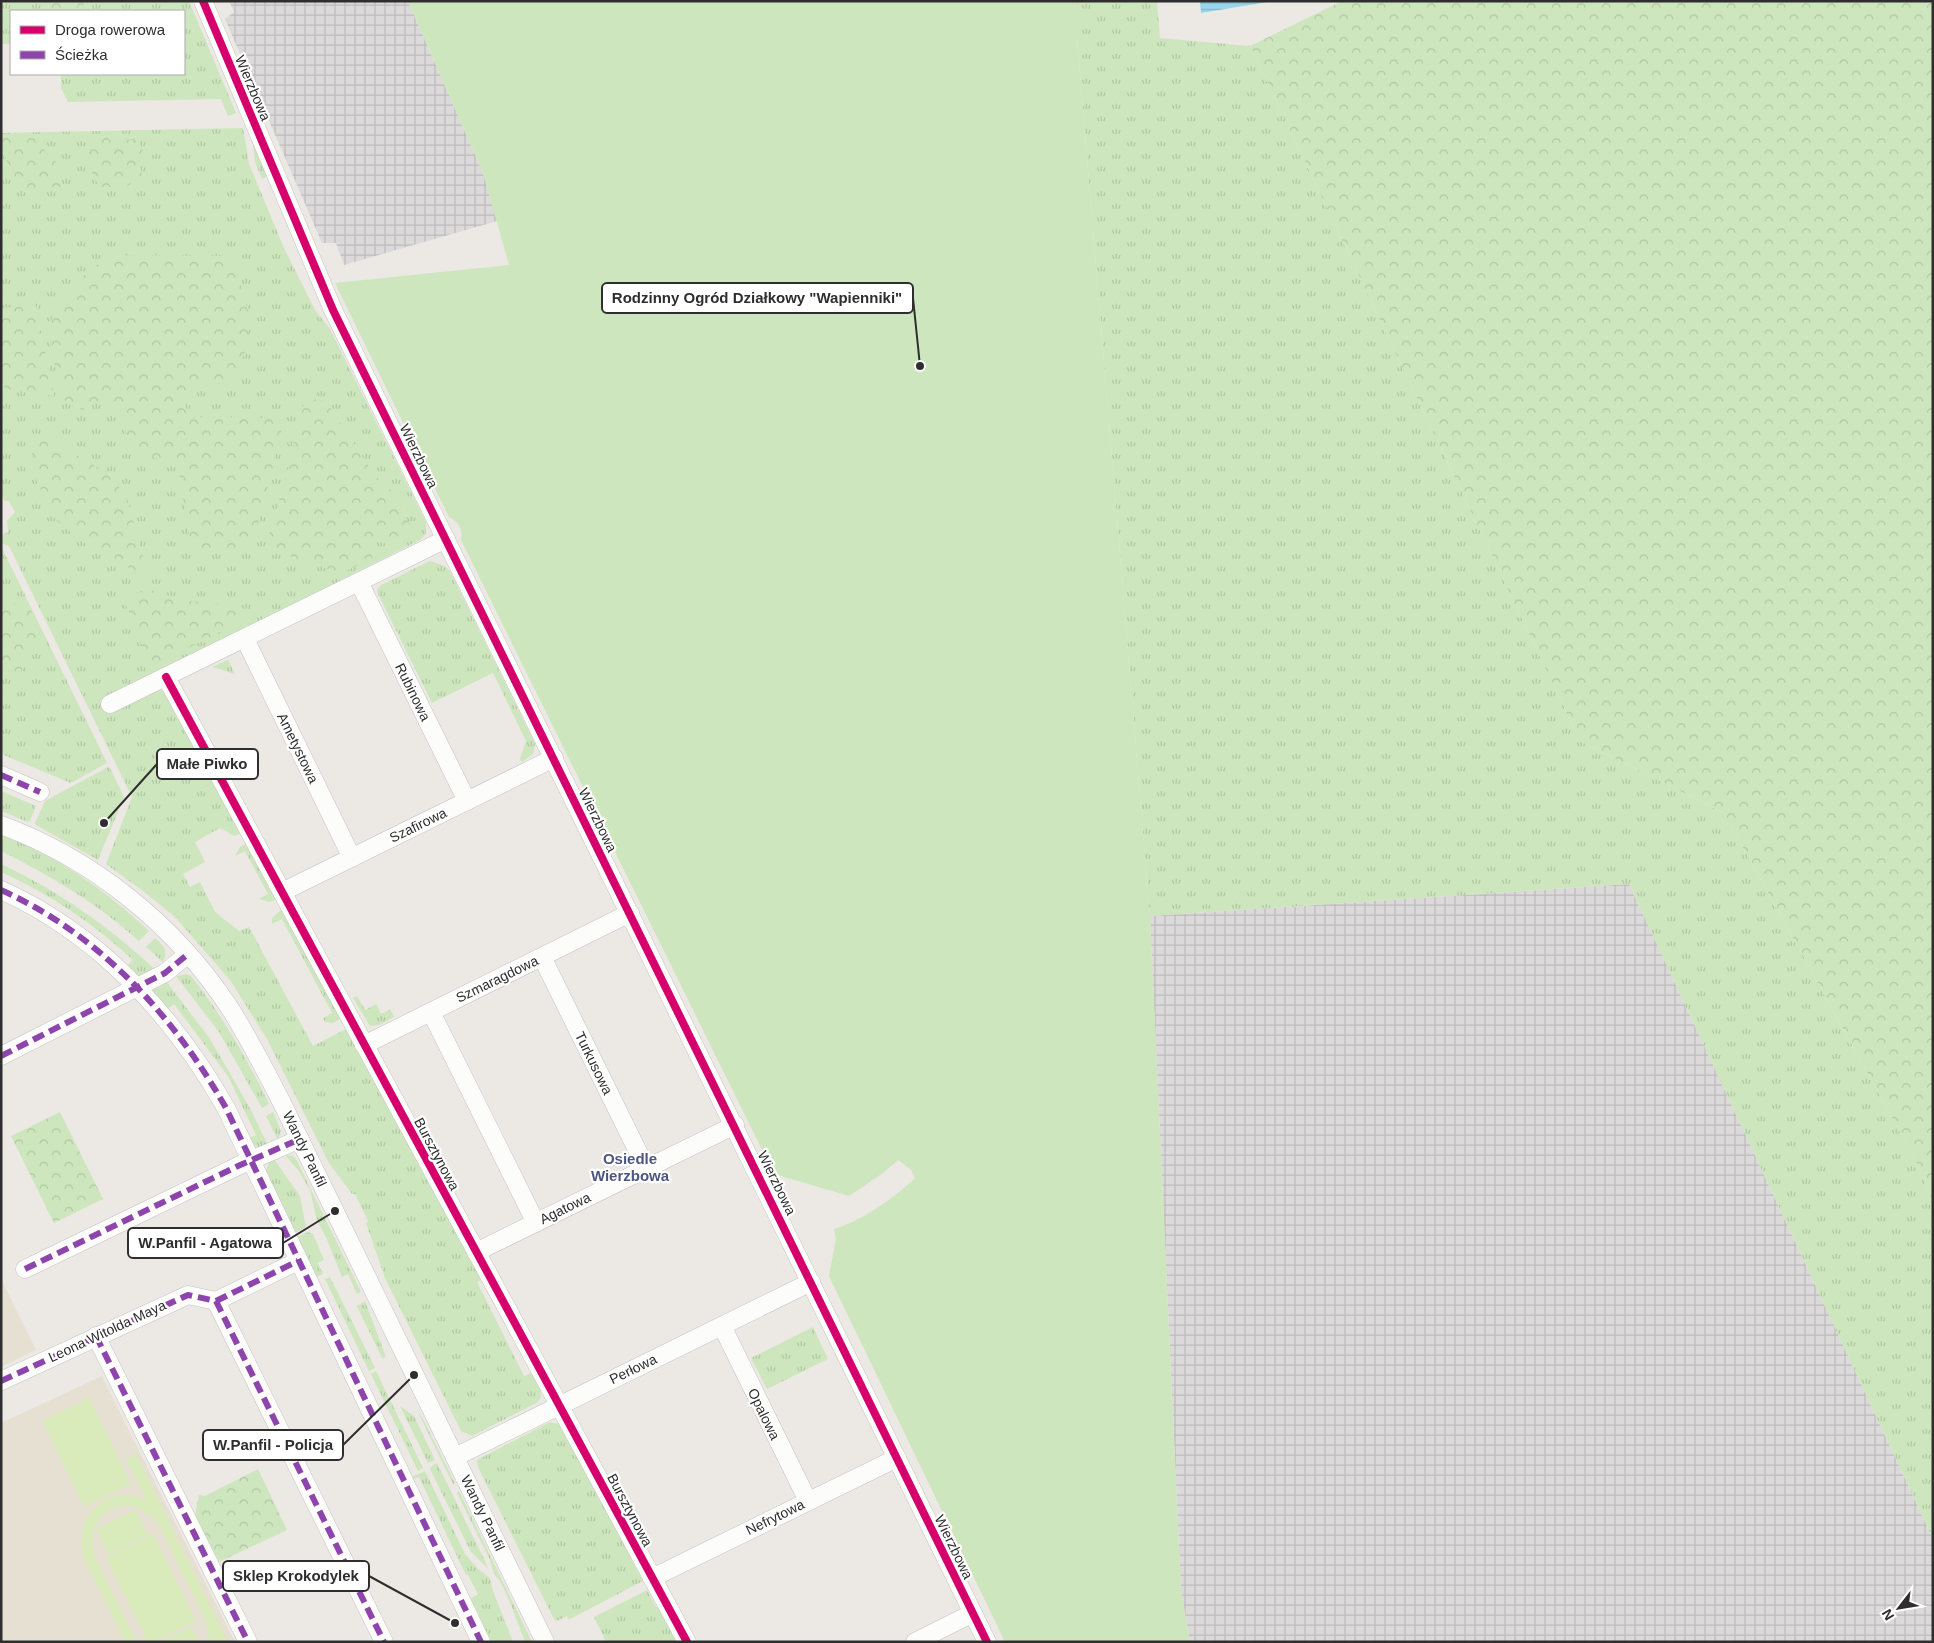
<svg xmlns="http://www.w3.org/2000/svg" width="1934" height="1643" font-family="Helvetica,sans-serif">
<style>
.industrial{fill:url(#industrial-grid)}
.education{fill:#e6e0d3}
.grass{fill:url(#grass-tufts)}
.forest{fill:url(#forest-crowns)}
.garden{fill:#cee6be}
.pitch{fill:#d9eabb}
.water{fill:url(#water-rules)}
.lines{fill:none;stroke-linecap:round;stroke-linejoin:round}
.minor-casing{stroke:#c5c4c5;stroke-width:19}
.minor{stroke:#fcfcfb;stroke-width:18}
.quiet{stroke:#8e44ad;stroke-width:6;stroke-dasharray:12 6;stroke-linecap:butt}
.cycleway-casing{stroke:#fff;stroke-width:11}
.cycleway{stroke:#d6006c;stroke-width:8}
.labels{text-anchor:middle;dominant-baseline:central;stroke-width:4.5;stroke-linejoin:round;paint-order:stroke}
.street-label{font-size:14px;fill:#2e2e2e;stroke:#fff}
.neighbourhood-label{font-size:15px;font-weight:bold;fill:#4d5680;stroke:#fff}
.leader{fill:none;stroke:#2e2e2e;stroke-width:2}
.callout-dot{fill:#2e2e2e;stroke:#fff;stroke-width:2}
.callout{fill:#fff;stroke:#2e2e2e;stroke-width:2}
.callout-label{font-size:15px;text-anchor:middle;font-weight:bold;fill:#2e2e2e}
</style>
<defs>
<pattern id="industrial-grid" width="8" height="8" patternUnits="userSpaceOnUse" patternTransform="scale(1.25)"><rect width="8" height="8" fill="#dcd9db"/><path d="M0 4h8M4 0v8" fill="none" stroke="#bdbbbc"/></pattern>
<pattern id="grass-tufts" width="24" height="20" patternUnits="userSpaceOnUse" patternTransform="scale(1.25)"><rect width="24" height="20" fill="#cee6be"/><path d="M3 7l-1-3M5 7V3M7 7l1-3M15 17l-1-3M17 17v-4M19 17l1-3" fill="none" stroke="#b1c6a4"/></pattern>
<pattern id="forest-crowns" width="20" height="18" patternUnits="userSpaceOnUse" patternTransform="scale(1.25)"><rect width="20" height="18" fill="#cee6be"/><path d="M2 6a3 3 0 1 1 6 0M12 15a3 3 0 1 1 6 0" fill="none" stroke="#b1c6a4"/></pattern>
<pattern id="water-rules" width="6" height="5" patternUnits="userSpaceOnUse" patternTransform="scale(1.25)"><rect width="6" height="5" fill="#99d6ec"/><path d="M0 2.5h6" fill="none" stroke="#84b8cb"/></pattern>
</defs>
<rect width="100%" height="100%" fill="#ece8e4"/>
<g class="industrial">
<path d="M229 1H408L483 173 497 221 344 265 336 243H322L225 19 234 12Z"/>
<path d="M1629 884 1933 1539V1642H1190L1181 1591 1150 916Z"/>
</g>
<g class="education">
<path d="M1 1279 36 1350 1 1367Z"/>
<path d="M102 1376 235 1642H1V1423Z"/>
</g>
<g class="grass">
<path d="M1 1H189L236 113 228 116 221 99 68 102 61 88V74H184V11H11V44H1Z"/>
<path d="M1074 1H1157L1160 38 1250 46 1580 741 1724 813 1915 1159 1933 1202V1539L1629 884 1150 916Z"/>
<path d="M243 128 249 164 284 248 315 310 330 329 426 522V534L420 540 106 699 155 690 164 691 241 833 234 836 220 828 195 842 205 862 183 874 190 887 200 882 215 912 239 931 249 927 313 1046 346 1029 349 1030 486 1278 477 1282 524 1376 531 1373C536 1382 546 1393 538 1402L472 1436 461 1431 385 1278 366 1223 368 1221 355 1194H352L329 1163 267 1039 230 980 174 916 143 891 106 864 132 797 9 546 1 543V535L8 532 7 521 15 512 9 501H5L1 495V133Z"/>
<path d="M252 138 268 176 262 179 255 162Z"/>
<path d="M1 549 3 550 107 763 71 783 1 754Z"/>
<path d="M430 561 445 566 450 571 535 744 533 754 522 762 520 759 526 741 493 673 432 703 379 596 377 590 381 585Z"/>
<path d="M228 660 235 674 212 667Z"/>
<path d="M108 767 110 768 124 797 98 860 36 825 35 823 45 801Z"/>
<path d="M1 791 36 806 30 821 28 822 1 811Z"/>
<path d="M1 835C57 855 106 891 149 931L139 941C98 904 51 876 1 851Z"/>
<path d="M246 844 249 845 277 897 276 900 269 902 259 899 268 894 245 851 235 856 240 847Z"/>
<path d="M1 864C62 893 106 925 156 970L139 978 126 967 133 960C91 922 53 896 1 872Z"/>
<path d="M281 910H284L341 1015 340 1019 333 1023 325 1022 323 1018 332 1013 282 919 272 924V918Z"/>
<path d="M155 938C163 945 169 951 163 962L146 947Z"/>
<path d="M187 974 191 976C223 1016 247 1059 269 1104L262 1108 219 1032 176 976Z"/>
<path d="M166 981 210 1039 252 1112 268 1146C259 1149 253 1147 247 1139L256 1135 228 1076 174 1004 165 1011 151 991Z"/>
<path d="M357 996 365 1010 376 1004 381 1014 390 1009 394 1017 379 1025 370 1026 353 998Z"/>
<path d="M273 1112 281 1131 278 1140 266 1116Z"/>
<path d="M285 1155 293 1156 297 1161 361 1292 357 1294 348 1274 342 1277 326 1237 317 1221 310 1190 298 1170Z"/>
<path d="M274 1159 300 1196 306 1227 293 1234 265 1173 269 1163Z"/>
<path d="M308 1232 313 1234 324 1260 318 1263 323 1274 314 1278 295 1238Z"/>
<path d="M330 1277 375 1368 369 1371 325 1279Z"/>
<path d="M365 1301 386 1357 382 1358 357 1306Z"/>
<path d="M813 1327 828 1359 767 1389 751 1358Z"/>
<path d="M376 1371 423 1468 418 1471 371 1374Z"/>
<path d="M400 1406 414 1416 435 1460 428 1463Z"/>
<path d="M416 1408 424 1421 455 1483 453 1484Z"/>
<path d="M550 1422 559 1424 568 1442 571 1441 633 1557 631 1559 643 1581 568 1620 567 1616 557 1621 554 1619 478 1467 477 1460Z"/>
<path d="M437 1463 485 1561 488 1569 471 1552 430 1469 432 1466Z"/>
<path d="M425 1471 465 1554 478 1569 490 1578 493 1591 513 1642H488L468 1600 478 1594 468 1575H466L419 1477 410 1481 409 1478Z"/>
<path d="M459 1491 531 1640 532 1642H525L509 1600 500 1581 494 1574 490 1560 457 1493Z"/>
<path d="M647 1590 656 1607 659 1606 679 1642H606L594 1617Z"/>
</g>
<g class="forest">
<path d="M36 1H82L86 11H48Z"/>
<path d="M1342 1H1933V1202L1915 1159 1724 813 1580 741 1250 46Z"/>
<path d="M47 135 44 150 56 162 61 187 15 189 5 154 1 153V137Z"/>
<path d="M86 135 108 136 123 141 136 138 143 150 138 158 142 175 126 187H99L89 166Z"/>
<path d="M110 255 233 256 248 311V345L231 382 194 386 184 393 187 417 285 418 255 537 239 547 220 554 191 546 176 454 163 461 131 448 120 411 94 401 83 410 64 400 51 349V320L82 277Z"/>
<path d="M36 305 54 396 6 389 1 381V308Z"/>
<path d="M320 399 329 406 376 477 394 493 410 525 405 542 387 544 367 539 365 540 373 558 333 577 329 569H326L315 562 296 563 288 553H279L266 545 291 459 301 408 309 400Z"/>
<path d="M32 436 53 441 107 473 127 497 149 579 86 544 56 520 35 478 31 444Z"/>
<path d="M150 590 184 600 231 606 239 614 238 623 148 668 138 632 122 597Z"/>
<path d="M1 598 31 610 41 630 20 673 1 667Z"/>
<path d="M60 1112 103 1199 54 1223 11 1136Z"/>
<path d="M258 1469 287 1530 219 1562 195 1516 199 1495 205 1496Z"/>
</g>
<path class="garden" d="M408 1H1074L1150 916 1181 1591 1190 1642H1005L829 1276 836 1238 834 1229C863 1220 893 1199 915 1178L911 1170 898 1160 883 1173 849 1196 774 1174 461 540C463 528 459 523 449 517L335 283 509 265 483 173Z"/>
<g class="pitch">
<path d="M89 1398 131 1484 84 1507 42 1421Z"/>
<path d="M135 1454H136L228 1642H208L209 1633 205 1620 159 1525C129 1487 82 1510 95 1557L137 1642H125L85 1561 81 1544 83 1526 92 1510 106 1499 124 1495 146 1499 126 1459Z"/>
<path d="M136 1510 148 1535 108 1554 96 1529Z"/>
<path d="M153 1534 196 1621 153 1642H148L106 1557Z"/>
<path d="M191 1627 198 1642H160Z"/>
</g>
<path class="water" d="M1200 1H1274L1201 13Z"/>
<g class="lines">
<g class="minor-casing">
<g id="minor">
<path d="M203 1 333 310 987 1642"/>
<path d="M359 582 467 801"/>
<path d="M245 639 352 858"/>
<path d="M166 677 687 1642"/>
<path d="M110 704 446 539"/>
<path d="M1 775 40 792"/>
<path d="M1 825C93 859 175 925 229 1007 249 1038 265 1070 282 1103L545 1642"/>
<path d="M1 890C99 934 174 1016 226 1108L481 1642"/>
<path d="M282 892 554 758"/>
<path d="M542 957 646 1168"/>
<path d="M431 1012 536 1223"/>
<path d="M364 1045 630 913"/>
<path d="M1 1056 165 973 188 954"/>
<path d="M476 1252 735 1125"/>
<path d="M25 1269 238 1166 300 1139"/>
<path d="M216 1301 384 1642"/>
<path d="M216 1301 298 1261"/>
<path d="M722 1326 808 1501"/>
<path d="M96 1336 248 1642"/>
<path d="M1 1381 188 1295 216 1301"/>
<path d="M455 1457 811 1282"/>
<path d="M652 1578 897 1458"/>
<path d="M915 1642 973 1613"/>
</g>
</g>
<use href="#minor" class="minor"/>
<g class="quiet">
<path d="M1 775 40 792"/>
<path d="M1 890C99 934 174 1016 226 1108L481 1642"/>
<path d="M1 1056 165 973 188 954"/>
<path d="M25 1269 238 1166 300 1139"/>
<path d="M216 1301 384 1642"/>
<path d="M216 1301 298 1261"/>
<path d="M96 1336 248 1642"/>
<path d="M1 1381 188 1295 216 1301"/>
</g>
<g class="cycleway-casing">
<g id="cycleway">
<path d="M203 1 333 310 987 1642"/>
<path d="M166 677 687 1642"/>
</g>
</g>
<use href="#cycleway" class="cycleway"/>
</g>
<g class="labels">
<g class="street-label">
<text transform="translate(253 88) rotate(67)">Wierzbowa</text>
<text transform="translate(419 456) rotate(64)">Wierzbowa</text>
<text transform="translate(413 692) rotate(64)">Rubinowa</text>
<text transform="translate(298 748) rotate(64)">Ametystowa</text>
<text transform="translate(598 820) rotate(64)">Wierzbowa</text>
<text transform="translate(418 825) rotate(-26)">Szafirowa</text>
<text transform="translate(497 979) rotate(-26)">Szmaragdowa</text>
<text transform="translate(594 1063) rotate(64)">Turkusowa</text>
<text transform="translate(305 1149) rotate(64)">Wandy Panfil</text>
<text transform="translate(437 1154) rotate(62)">Bursztynowa</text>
<text transform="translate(777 1183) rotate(64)">Wierzbowa</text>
<text transform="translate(565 1208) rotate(-26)">Agatowa</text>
<text transform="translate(107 1331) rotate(-25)">Leona Witolda Maya</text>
<text transform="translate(633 1369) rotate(-26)">Perłowa</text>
<text transform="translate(764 1414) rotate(64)">Opalowa</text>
<text transform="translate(630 1510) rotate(62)">Bursztynowa</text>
<text transform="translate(483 1513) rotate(64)">Wandy Panfil</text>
<text transform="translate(775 1517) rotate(-26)">Nefrytowa</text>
<text transform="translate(954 1547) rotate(64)">Wierzbowa</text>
</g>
<g class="neighbourhood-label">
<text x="630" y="1158">Osiedle<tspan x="630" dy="17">Wierzbowa</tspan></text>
</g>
</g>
<path class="leader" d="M920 366L913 298M104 823L157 764M335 1211L283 1243M414 1375L343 1445M455 1623L369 1576"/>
<g class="callout-dot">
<circle cx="920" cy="366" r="5"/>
<circle cx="104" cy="823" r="5"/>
<circle cx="335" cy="1211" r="5"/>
<circle cx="414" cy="1375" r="5"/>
<circle cx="455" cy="1623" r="5"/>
</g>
<g class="callout">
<rect x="602" y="283" width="311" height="30" rx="5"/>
<rect x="157" y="749" width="101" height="30" rx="5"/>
<rect x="128" y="1228" width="155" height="30" rx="5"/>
<rect x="203" y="1430" width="140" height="30" rx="5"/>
<rect x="223" y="1561" width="146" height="30" rx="5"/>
</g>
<g class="callout-label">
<text x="757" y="303">Rodzinny Ogród Działkowy "Wapienniki"</text>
<text x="207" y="769">Małe Piwko</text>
<text x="205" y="1248">W.Panfil - Agatowa</text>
<text x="273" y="1450">W.Panfil - Policja</text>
<text x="296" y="1581">Sklep Krokodylek</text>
</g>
<rect width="1934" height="1643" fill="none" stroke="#2e2e2e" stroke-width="5"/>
<rect x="10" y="10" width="175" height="65" fill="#ffffff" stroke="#ababab"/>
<rect x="20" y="26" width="25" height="8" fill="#d6006c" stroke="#ababab"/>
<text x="55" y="35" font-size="15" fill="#2e2e2e">Droga rowerowa</text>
<rect x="20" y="51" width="25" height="8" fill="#8e44ad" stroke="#ababab"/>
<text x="55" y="60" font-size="15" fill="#2e2e2e">Ścieżka</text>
<g transform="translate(1899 1608) rotate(239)" stroke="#ffffff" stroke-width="4" paint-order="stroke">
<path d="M0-4L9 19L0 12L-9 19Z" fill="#2e2e2e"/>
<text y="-8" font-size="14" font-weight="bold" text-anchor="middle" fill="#2e2e2e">N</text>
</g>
</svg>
